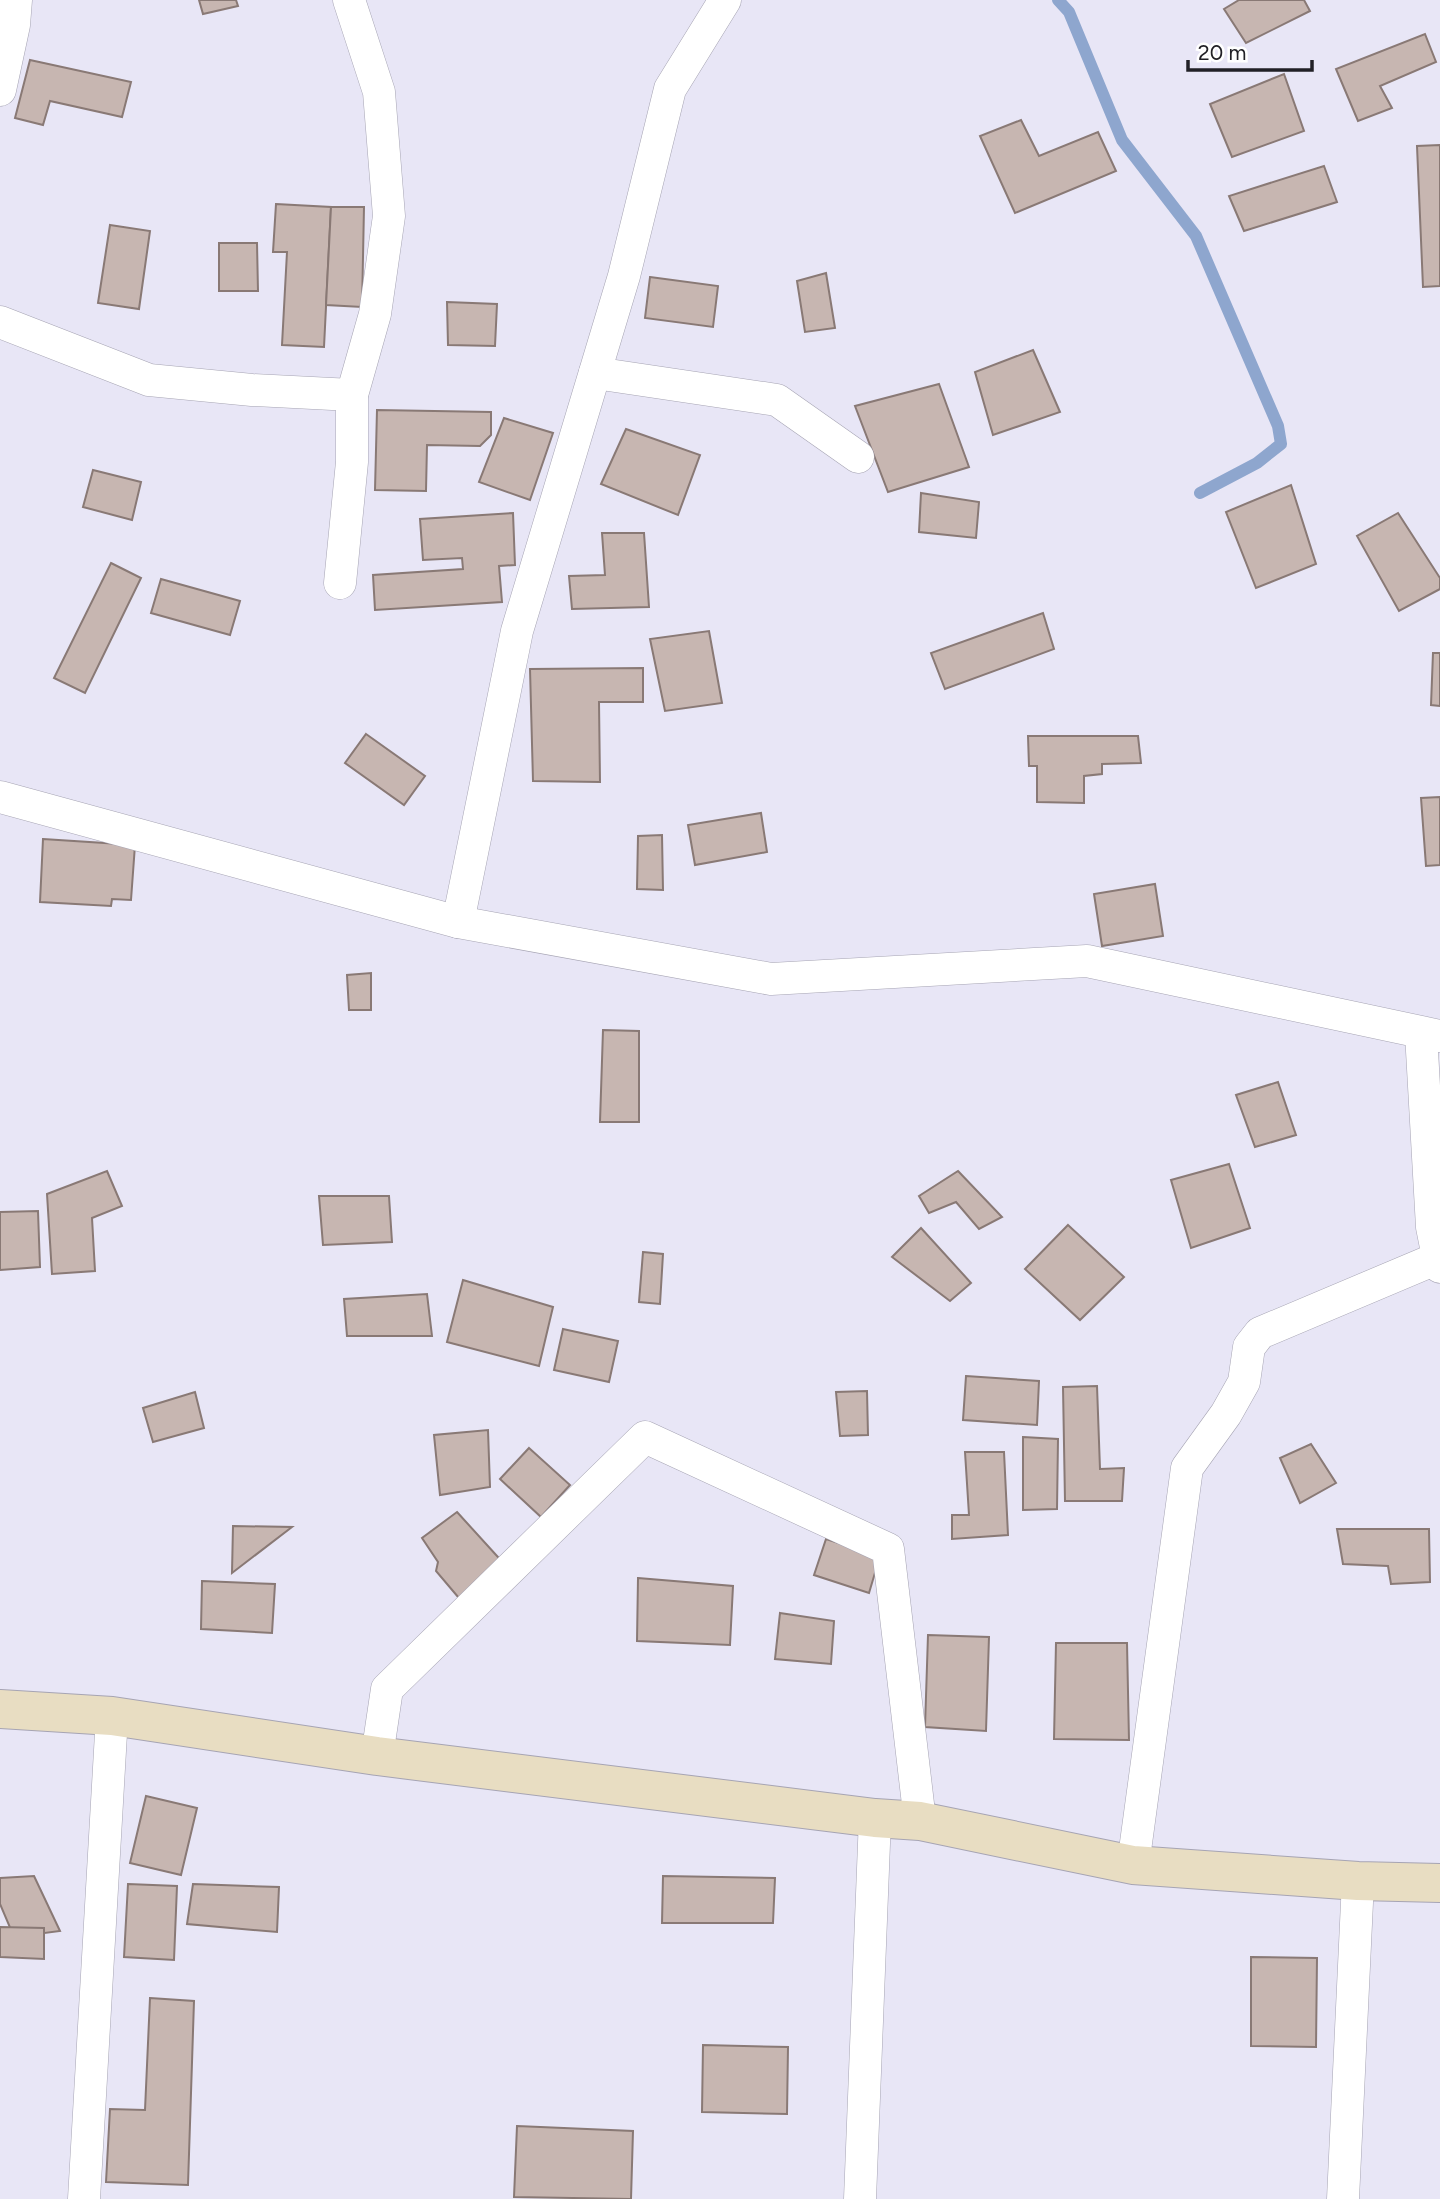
<svg xmlns="http://www.w3.org/2000/svg" width="1440" height="2199" font-family="Figtree,sans-serif">
<style>
.lines{fill:none;stroke-linecap:round;stroke-linejoin:round}
.stream{stroke:#8ea6ce;stroke-width:12}
.building{fill:#c7b6b1;stroke:#897975;stroke-width:2}
.street-casing{stroke:#a6a4b3;stroke-width:33}
.secondary-casing{stroke:#a6a4b3;stroke-width:40}
.street{stroke:#fff;stroke-width:32}
.secondary{stroke:#e8ddc2;stroke-width:38}
</style>
<rect width="100%" height="100%" fill="#e8e6f6"/>
<g class="lines">
<path class="stream" d="M1058 0 1069 12 1122 140 1196 236 1278 426 1281 444 1257 463 1200 493"/>
</g>
<g class="building">
<path d="M199 0H236L238 6 203 14Z"/>
<path d="M1239 0H1304L1310 11 1246 43 1224 9Z"/>
<path d="M1425 34 1436 62 1380 86 1392 108 1358 121 1336 69Z"/>
<path d="M30 60 131 82 122 117 50 101 43 125 15 118Z"/>
<path d="M1284 74 1304 131 1232 157 1210 104Z"/>
<path d="M1021 120 1039 156 1098 132 1116 171 1015 213 980 136Z"/>
<path d="M1440 145V286L1423 287 1417 146Z"/>
<path d="M1324 166 1337 202 1244 231 1229 196Z"/>
<path d="M276 204 331 207 324 347 282 345 287 252H273Z"/>
<path d="M331 207H364L362 307 326 305Z"/>
<path d="M110 225 150 231 139 309 98 303Z"/>
<path d="M219 243H257L258 291H219Z"/>
<path d="M826 273 835 328 805 332 797 281Z"/>
<path d="M650 277 718 286 713 327 645 318Z"/>
<path d="M447 302 497 304 495 346 448 345Z"/>
<path d="M1033 350 1060 412 993 435 975 372Z"/>
<path d="M939 384 969 467 888 492 855 406Z"/>
<path d="M377 410 491 412V435L480 446 427 445 426 491 375 490Z"/>
<path d="M504 418 553 433 530 500 479 482Z"/>
<path d="M626 429 700 455 678 515 601 484Z"/>
<path d="M93 470 141 482 132 520 83 507Z"/>
<path d="M1291 485 1316 564 1256 588 1226 512Z"/>
<path d="M921 493 979 502 976 538 919 532Z"/>
<path d="M513 513 515 565 499 566 502 602 375 610 373 575 463 569 462 558 423 560 420 519Z"/>
<path d="M1398 513 1440 578V589L1399 611 1357 536Z"/>
<path d="M602 533H644L649 607 572 609 569 576 605 575Z"/>
<path d="M111 563 141 578 85 693 54 678Z"/>
<path d="M161 579 240 601 230 635 151 613Z"/>
<path d="M1043 613 1054 649 945 689 931 653Z"/>
<path d="M709 631 722 703 665 711 650 639Z"/>
<path d="M1433 653H1440V706L1431 705Z"/>
<path d="M643 668V702H599L600 782 533 781 530 669Z"/>
<path d="M366 734 425 776 404 805 345 763Z"/>
<path d="M1028 736H1138L1141 763 1102 764V774L1084 776V803L1037 802V766H1029Z"/>
<path d="M1440 797V865L1426 866 1421 798Z"/>
<path d="M761 813 767 852 695 865 688 825Z"/>
<path d="M662 835 663 890 637 889 638 836Z"/>
<path d="M43 839 135 845 131 900 112 899 111 906 40 902Z"/>
<path d="M1155 884 1163 936 1102 946 1094 894Z"/>
<path d="M371 973V1010H349L347 975Z"/>
<path d="M603 1030 639 1031V1122H600Z"/>
<path d="M1278 1082 1296 1135 1255 1147 1236 1095Z"/>
<path d="M1229 1164 1250 1228 1191 1248 1171 1180Z"/>
<path d="M107 1171 122 1206 92 1218 95 1271 52 1274 47 1194Z"/>
<path d="M958 1171 1002 1217 979 1229 956 1202 929 1213 919 1196Z"/>
<path d="M319 1196H389L392 1242 323 1245Z"/>
<path d="M38 1211 40 1267 0 1270V1212Z"/>
<path d="M1068 1225 1124 1277 1080 1320 1025 1269Z"/>
<path d="M921 1228 971 1283 950 1301 892 1257Z"/>
<path d="M643 1252 663 1254 660 1304 639 1302Z"/>
<path d="M463 1280 553 1307 539 1366 447 1342Z"/>
<path d="M427 1294 432 1336H347L344 1299Z"/>
<path d="M563 1329 618 1341 609 1382 554 1370Z"/>
<path d="M966 1376 1039 1381 1037 1425 963 1420Z"/>
<path d="M1097 1386 1100 1469 1124 1468 1122 1501H1065L1063 1387Z"/>
<path d="M867 1391 868 1435 840 1436 836 1392Z"/>
<path d="M195 1392 204 1428 153 1442 143 1408Z"/>
<path d="M488 1430 490 1487 440 1495 434 1435Z"/>
<path d="M1023 1437 1058 1439 1057 1509 1023 1510Z"/>
<path d="M1311 1444 1336 1483 1300 1503 1280 1458Z"/>
<path d="M529 1448 570 1485 541 1517 500 1479Z"/>
<path d="M965 1452H1004L1008 1535 952 1539V1515H969Z"/>
<path d="M457 1512 507 1567 464 1604 436 1571 438 1562 422 1538Z"/>
<path d="M233 1526 292 1527 232 1573Z"/>
<path d="M1337 1529H1429L1430 1582 1391 1584 1388 1566 1343 1564Z"/>
<path d="M826 1539 880 1556 869 1593 814 1575Z"/>
<path d="M638 1578 733 1586 730 1645 637 1641Z"/>
<path d="M202 1581 275 1584 272 1633 201 1629Z"/>
<path d="M780 1613 834 1621 831 1664 775 1659Z"/>
<path d="M928 1635 989 1637 986 1731 925 1727Z"/>
<path d="M1056 1643H1127L1129 1740 1054 1739Z"/>
<path d="M146 1796 197 1808 181 1875 130 1863Z"/>
<path d="M34 1876 60 1931 14 1937 0 1904V1878Z"/>
<path d="M663 1876 775 1878 773 1923H662Z"/>
<path d="M128 1884 177 1886 174 1960 124 1957Z"/>
<path d="M193 1884 279 1887 277 1932 187 1924Z"/>
<path d="M0 1927 44 1928V1959L0 1957Z"/>
<path d="M1251 1957 1317 1958 1316 2047 1251 2046Z"/>
<path d="M150 1998 194 2001 188 2185 106 2182 110 2109 145 2110Z"/>
<path d="M703 2045 788 2047 787 2114 702 2112Z"/>
<path d="M517 2126 633 2131 631 2199 514 2197Z"/>
</g>
<g class="lines">
<g class="street-casing">
<g id="street">
<path d="M0 90 14 25 16 0"/>
<path d="M0 322 149 380 252 390 352 395"/>
<path d="M595 373 777 400 858 457"/>
<path d="M340 583 352 462V395L375 314 389 216 379 92 349 0"/>
<path d="M0 797 458 922 771 979 1087 961 1440 1036"/>
<path d="M458 922 517 631 624 276 670 89 725 0"/>
<path d="M1421 1033 1432 1227 1440 1267"/>
<path d="M377 1756 387 1689 645 1437 888 1549 920 1821"/>
<path d="M1133 1865 1187 1468 1226 1414 1244 1382 1249 1347 1260 1333 1438 1258"/>
<path d="M84 2199 112 1716"/>
<path d="M860 2199 875 1818"/>
<path d="M1343 2199 1358 1881"/>
</g>
</g>
<g class="secondary-casing">
<path id="secondary" d="M0 1709 112 1716 377 1756 875 1818 920 1821 1133 1865 1358 1881 1440 1883"/>
</g>
<use href="#street" class="street"/>
<use href="#secondary" class="secondary"/>
</g>
<path d="M1188 60v10h124v-10" fill="none" stroke="#212026" stroke-width="3.5"/>
<text x="1198" y="60" font-size="21" fill="#212026" stroke="#ffffff" stroke-width="5" paint-order="stroke">20 m</text>
</svg>
